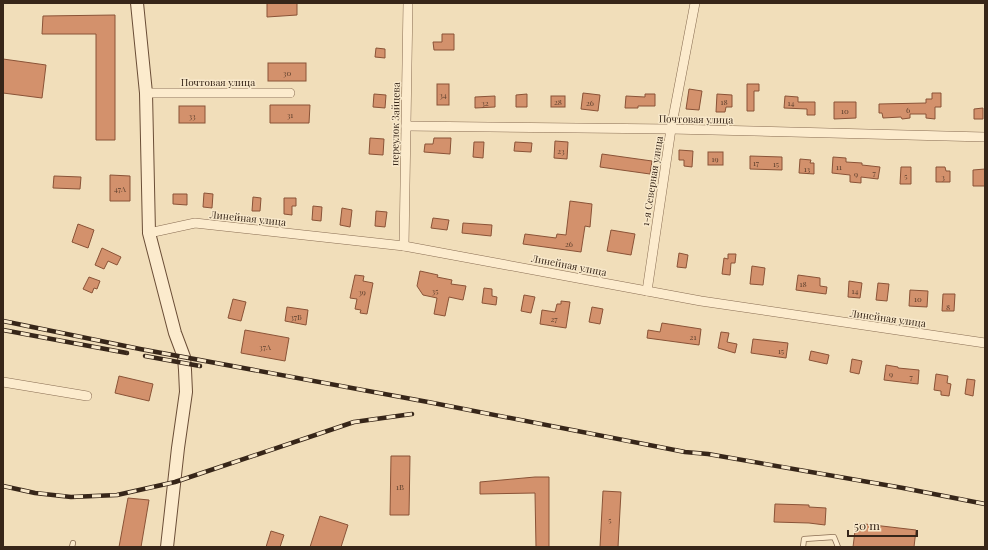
<svg xmlns="http://www.w3.org/2000/svg" width="988" height="550" font-family="'Playfair Display',serif">
<style>
.building{fill:#d3916c;stroke:#8a5337}
.lines{fill:none;stroke-linecap:round;stroke-linejoin:round}
.lane-casing{stroke:#896d53;stroke-width:6}
.street-casing{stroke:#896d53;stroke-width:10}
.secondary-casing{stroke:#6b4e37;stroke-width:14}
.lane{stroke:#fcebcd;stroke-width:4.5}
.street{stroke:#fcebcd;stroke-width:9}
.secondary{stroke:#fcebcd;stroke-width:12}
.rail-casing{stroke:#372619;stroke-width:4.5}
.rail{stroke:#f8e8ca;stroke-width:3;stroke-dasharray:9;stroke-linecap:butt}
.labels{text-anchor:middle;dominant-baseline:central;stroke-width:3;stroke-linejoin:round;paint-order:stroke}
.number-label{font-size:8px;fill:#5e412e}
.street-label{font-size:10px;fill:#372619;stroke:#f8e8ca}
</style>
<rect width="100%" height="100%" fill="#f1deba"/>
<g class="building">
<path d="M267 3H297V15L267 17Z"/>
<path d="M115 15V140H96V34H42L43 16Z"/>
<path d="M442 34H454V50H434L433 42H442Z"/>
<path d="M376 48 385 49V58L375 57Z"/>
<path d="M3 59 46 65 42 98 3 93Z"/>
<rect x="268" y="63" width="38" height="18"/>
<rect x="437" y="84" width="12" height="21"/>
<path d="M747 84H759V91H754V111H747Z"/>
<path d="M689 89 702 91 699 110 686 109Z"/>
<path d="M583 93 600 95 598 111 581 109Z"/>
<path d="M932 93H941V107H935V119L926 118V114H910V118L902 119 901 117 883 118 882 113H879V104L926 103V99H932Z"/>
<path d="M374 94 386 95 385 108 373 107Z"/>
<path d="M527 94V107H516V95Z"/>
<path d="M645 94H655V106H638V108H625L626 96 645 97Z"/>
<path d="M717 94 732 95V107H726L725 112H716Z"/>
<path d="M495 96V107L475 108V97Z"/>
<rect x="551" y="96" width="14" height="11"/>
<path d="M785 96 798 97V102H815V115H807V109L784 108Z"/>
<path d="M834 102H856V118L834 119Z"/>
<path d="M270 105H310L309 123H270Z"/>
<rect x="179" y="106" width="26" height="17"/>
<path d="M983 108V119H974V109Z"/>
<path d="M370 138 384 139 383 155 369 154Z"/>
<path d="M434 138H451L450 154 424 152 425 144H433Z"/>
<path d="M555 141 568 142 567 159 554 158Z"/>
<path d="M474 142H484L483 158 473 157Z"/>
<path d="M515 142 532 143 531 152 514 151Z"/>
<path d="M679 150 693 151 692 167 684 166V160H679Z"/>
<rect x="708" y="152" width="15" height="13"/>
<path d="M602 154 652 161 650 174 600 167Z"/>
<path d="M750 156 782 157V170L750 169Z"/>
<path d="M833 157 846 158V162L862 163V165L880 167 878 179 861 177V183L850 182V175L832 173Z"/>
<path d="M800 159 811 160 810 163H814V174L799 173Z"/>
<path d="M901 167H911V184H900Z"/>
<path d="M936 167H945L946 171H950V182H936Z"/>
<path d="M985 169V186H973V170Z"/>
<path d="M110 175 130 176V201H110Z"/>
<path d="M54 176 81 177 80 189 53 188Z"/>
<path d="M204 193 213 194 212 208 203 207Z"/>
<path d="M173 194H187V205L173 204Z"/>
<path d="M253 197 261 198 260 211H252Z"/>
<path d="M284 198H296V206H292V215L284 214Z"/>
<path d="M570 201 592 204 590 227 585 226 581 252 523 244 525 234 556 238 557 234 566 235Z"/>
<path d="M313 206 322 207 321 221 312 220Z"/>
<path d="M342 208 352 210 350 227 340 225Z"/>
<path d="M376 211 387 212 385 227 375 226Z"/>
<path d="M433 218 449 220 447 230 431 228Z"/>
<path d="M463 223 492 225 491 236 462 233Z"/>
<path d="M78 224 94 230 88 248 72 242Z"/>
<path d="M611 230 635 234 631 255 607 251Z"/>
<path d="M102 248 121 257 117 265 108 261 104 269 95 265Z"/>
<path d="M679 253 688 255 686 268 677 267Z"/>
<path d="M728 254H736L735 263H731L730 275 722 274 724 258 728 259Z"/>
<path d="M752 266 765 268 763 285 750 284Z"/>
<path d="M420 271 438 275 437 277 452 280 451 284 466 286 463 300 449 297 445 316 434 314 437 298 423 295 417 286Z"/>
<path d="M355 275 364 276 363 281 373 283 367 314 360 313 361 310 355 309 357 299 350 298Z"/>
<path d="M798 275 820 278V286L827 287 826 294 796 290Z"/>
<path d="M89 277 100 281 97 289 94 288 92 293 83 289Z"/>
<path d="M849 281 862 283 860 298 848 297Z"/>
<path d="M878 283 889 284 887 301 876 300Z"/>
<path d="M484 288 492 289V296L497 297 496 305 482 303Z"/>
<path d="M910 290 928 291 927 307 909 306Z"/>
<path d="M943 294H955L954 311H942Z"/>
<path d="M524 295 535 297 531 313 521 311Z"/>
<path d="M233 299 246 302 241 321 228 318Z"/>
<path d="M561 301 570 302 566 328 540 324 542 310 555 312 557 304H561Z"/>
<path d="M287 307 308 310 306 325 285 321Z"/>
<path d="M592 307 603 309 600 324 589 322Z"/>
<path d="M662 323 701 329 699 345 647 338 648 330 660 332Z"/>
<path d="M245 330 289 338 285 361 241 353Z"/>
<path d="M721 332 729 333 727 342 737 344 735 353 718 348Z"/>
<path d="M753 339 788 343 786 358 751 353Z"/>
<path d="M811 351 829 355 827 364 809 360Z"/>
<path d="M852 359 862 361 859 374 850 372Z"/>
<path d="M886 365 898 367V368L919 370 918 384 884 380Z"/>
<path d="M936 374 948 376 947 383 951 384 949 396 941 395V391L934 390Z"/>
<path d="M119 376 153 384 149 401 115 393Z"/>
<path d="M967 379 975 380 973 396 965 394Z"/>
<path d="M391 456H410L409 515H390Z"/>
<path d="M535 477H549V547H536L535 493 480 494V482Z"/>
<path d="M603 491 621 492 618 547H600Z"/>
<path d="M128 498 149 500 141 547H119Z"/>
<path d="M775 504 809 505V507L826 508 825 525 809 523 774 522Z"/>
<path d="M320 516 348 525 341 547H310Z"/>
<path d="M856 523 916 530 914 547H853Z"/>
<path d="M271 531 284 535 280 547H266Z"/>
</g>
<g class="lines">
<g class="lane-casing">
<g id="lane">
<path d="M72 547 73 543"/>
<path d="M803 547 804 539 834 537 838 547"/>
</g>
</g>
<g class="street-casing">
<g id="street">
<path d="M146 93H290"/>
<path d="M406 126 671 129 985 137"/>
<path d="M149 233 195 223 404 246 701 301 985 343"/>
<path d="M404 246 408 3"/>
<path d="M647 291 671 129 695 3"/>
<path d="M3 382 87 396"/>
</g>
</g>
<g class="secondary-casing">
<path id="secondary" d="M137 3 146 93 149 233 175 333 184 357 185 370 186 392 178 448 167 547"/>
</g>
<use href="#lane" class="lane"/>
<use href="#street" class="street"/>
<use href="#secondary" class="secondary"/>
<g class="rail-casing">
<g id="rail">
<path d="M3 321 140 349 428 402 685 452 708 454 903 488 985 504"/>
<path d="M3 330 127 353"/>
<path d="M145 356 200 366"/>
<path d="M3 486 35 493 71 497 117 495 175 482 354 422 412 414"/>
</g>
</g>
<use href="#rail" class="rail"/>
</g>
<g class="labels">
<g class="number-label">
<text x="287" y="72">30</text>
<text x="443" y="94">34</text>
<text x="558" y="101">28</text>
<text x="724" y="101">18</text>
<text x="485" y="102">32</text>
<text x="590" y="102">26</text>
<text x="791" y="102">14</text>
<text x="908" y="109">6</text>
<text x="845" y="110">10</text>
<text x="290" y="114">31</text>
<text x="192" y="115">33</text>
<text x="561" y="150">23</text>
<text x="715" y="158">19</text>
<text x="756" y="162">17</text>
<text x="776" y="163">15</text>
<text x="839" y="166">11</text>
<text x="807" y="168">13</text>
<text x="874" y="172">7</text>
<text x="856" y="173">9</text>
<text x="906" y="175">5</text>
<text x="943" y="176">3</text>
<text x="120" y="188">47А</text>
<text x="569" y="243">26</text>
<text x="803" y="283">18</text>
<text x="435" y="290">35</text>
<text x="855" y="290">14</text>
<text x="362" y="291">39</text>
<text x="918" y="298">10</text>
<text x="948" y="306">8</text>
<text x="296" y="316">37Б</text>
<text x="554" y="318">27</text>
<text x="693" y="336">21</text>
<text x="265" y="346">37А</text>
<text x="781" y="350">15</text>
<text x="891" y="373">9</text>
<text x="911" y="376">7</text>
<text x="400" y="486">1В</text>
<text x="610" y="519">5</text>
</g>
<g class="street-label">
<text x="218" y="82">Почтовая улица</text>
<text transform="translate(696 119) rotate(1)">Почтовая улица</text>
<text transform="translate(395 124) rotate(-89)">переулок Зайцева</text>
<text transform="translate(652 181) rotate(-81)">1-я Северная улица</text>
<text transform="translate(248 218) rotate(6)">Линейная улица</text>
<text transform="translate(569 265) rotate(11)">Линейная улица</text>
<text transform="translate(888 318) rotate(8)">Линейная улица</text>
</g>
</g>
<rect width="988" height="550" fill="none" stroke="#372619" stroke-width="8"/>
<path d="M848 530v6h69v-6" fill="none" stroke="#372619" stroke-width="2"/>
<text x="854" y="530" font-size="12" fill="#372619" stroke="#f8e8ca" stroke-width="3" paint-order="stroke">50 m</text>
</svg>
